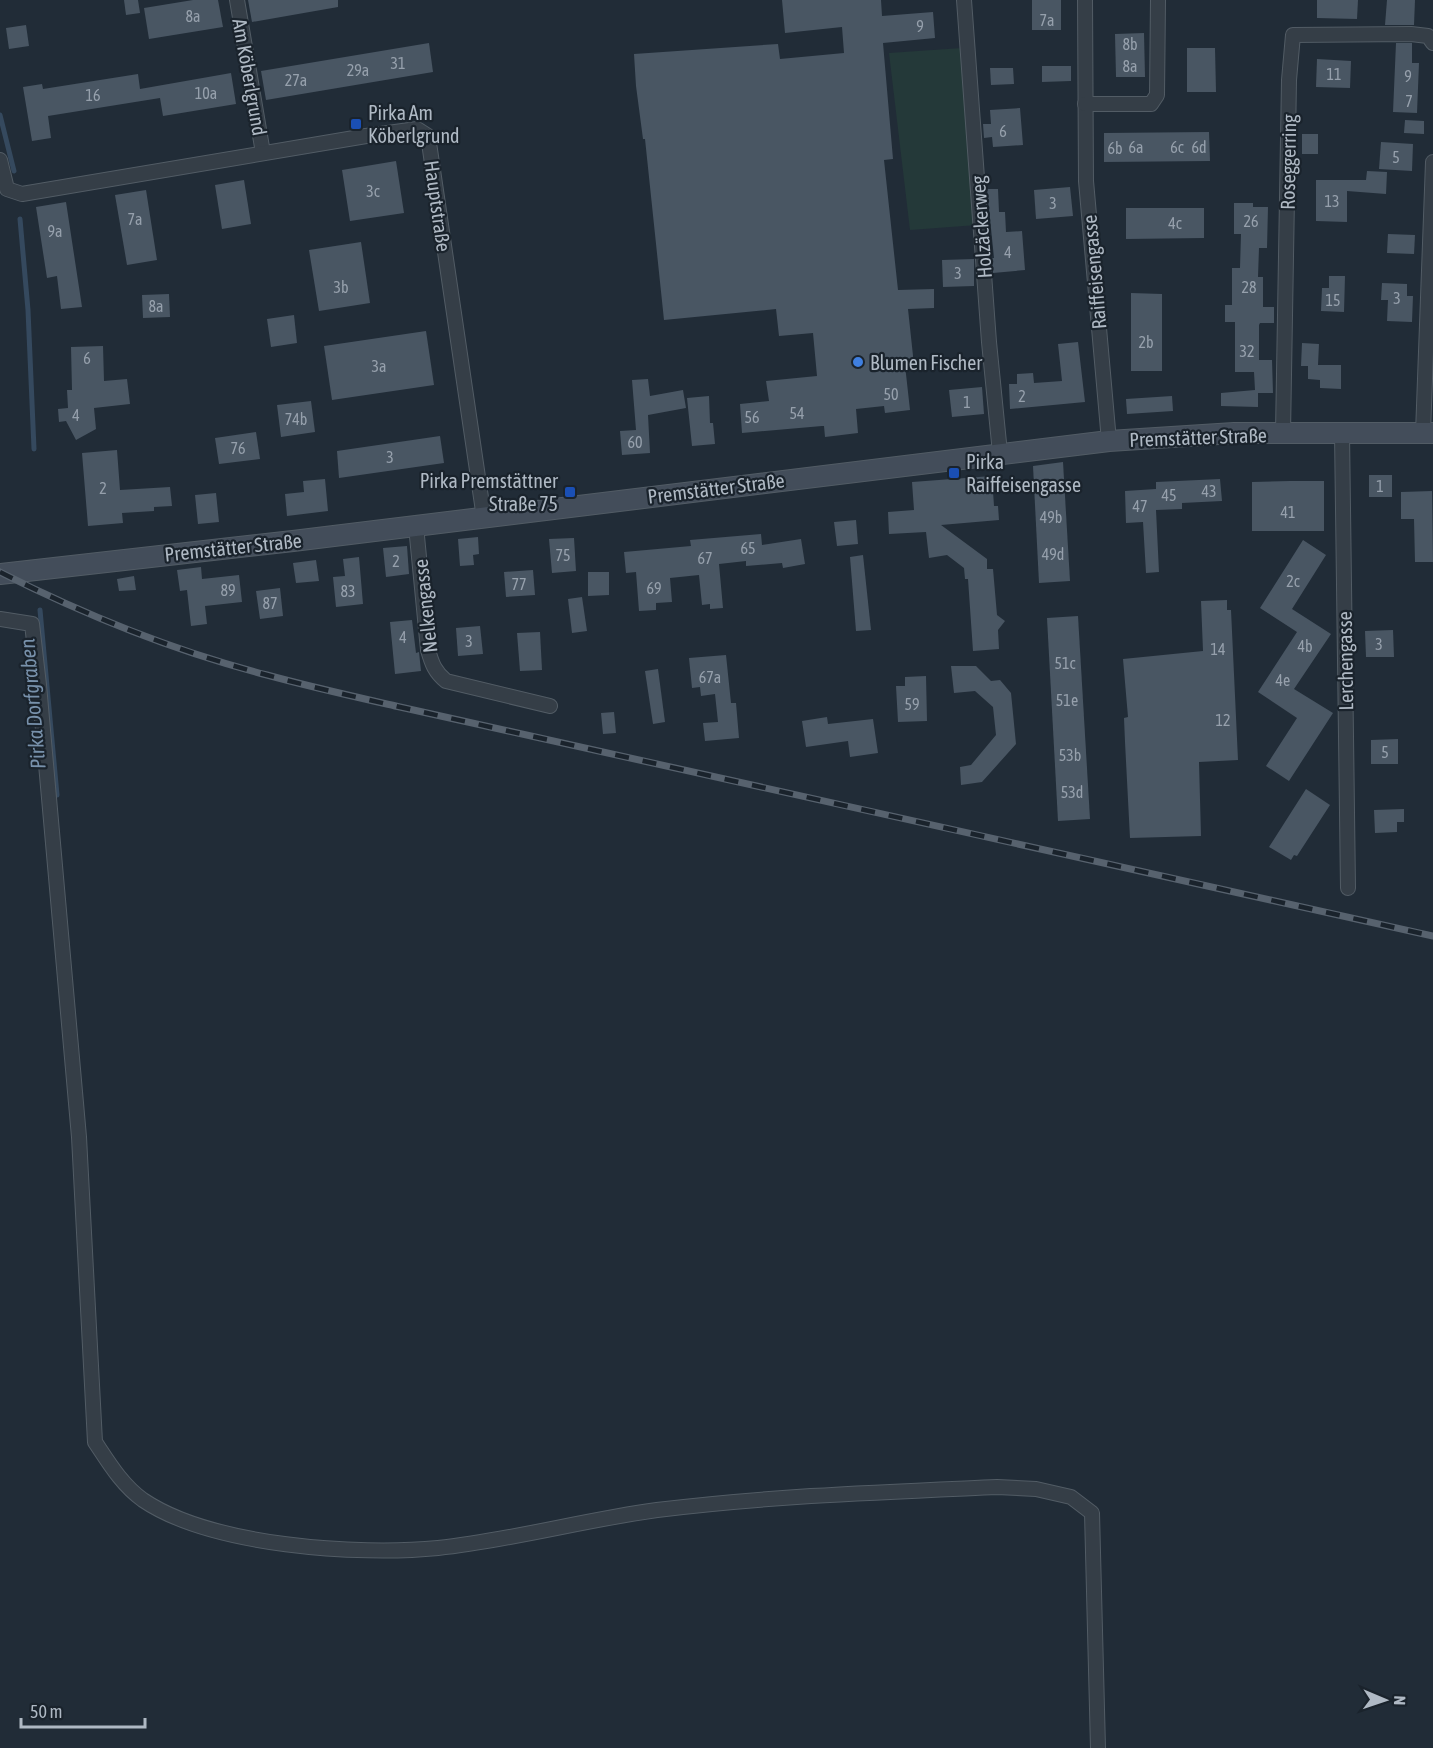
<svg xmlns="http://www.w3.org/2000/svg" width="1433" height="1748" font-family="'Asap Condensed',sans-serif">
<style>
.green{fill:#243939}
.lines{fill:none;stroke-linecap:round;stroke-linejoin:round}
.stream{stroke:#35495e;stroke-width:5}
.building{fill:#495663}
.minor-casing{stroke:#525c65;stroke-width:16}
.secondary-casing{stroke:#525c65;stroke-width:22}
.minor{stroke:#353e47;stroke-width:14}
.secondary{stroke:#434d5a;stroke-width:20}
.rail-casing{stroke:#57626e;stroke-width:7}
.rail{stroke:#1a232c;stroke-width:4.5;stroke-dasharray:14;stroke-linecap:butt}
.transit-dot{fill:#1a4fb4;stroke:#1a232c;stroke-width:2}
.shop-dot{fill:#3f7fe0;stroke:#1a232c;stroke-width:2}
.labels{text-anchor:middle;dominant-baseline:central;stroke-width:4.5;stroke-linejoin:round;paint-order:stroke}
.number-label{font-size:16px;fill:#96a0ac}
.street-label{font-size:20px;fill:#afb9c4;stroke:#1a232c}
.poi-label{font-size:20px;fill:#afb9c4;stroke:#1a232c;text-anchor:start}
.water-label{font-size:21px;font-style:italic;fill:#7891ab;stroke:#1a232c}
</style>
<rect width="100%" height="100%" fill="#212c37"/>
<path class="green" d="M962 48 977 225 910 230 889 53Z"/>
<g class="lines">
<g class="stream">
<path d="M0 115 14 171"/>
<path d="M20 219 28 310 34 449"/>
<path d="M40 610 57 795"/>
</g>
</g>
<g class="building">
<path d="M124 0H138L140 13 126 15Z"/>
<path d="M193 0H218L223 27 149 39 144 8Z"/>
<path d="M248 0H338V7L252 22Z"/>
<path d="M782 0H881L882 16 933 12 935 38 883 43 893 159 884 160 898 290 934 289V308L908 309 914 365H905L910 410 885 413 884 406 856 409 858 433 825 437 824 426H822L742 433 740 404 769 401 766 381 817 376 813 333 779 336 776 309 664 320 645 139H643L636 86 634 54 778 44 780 59 844 53 842 27 785 33Z"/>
<rect x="1032" y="0" width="29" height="30"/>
<path d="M1317 0H1358L1357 19 1317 18Z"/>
<path d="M1387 0H1415L1414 25H1385Z"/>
<path d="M26 25 29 46 9 49 6 28Z"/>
<path d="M1144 33 1145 77H1116L1115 34Z"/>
<path d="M429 43 433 72 266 100 261 71Z"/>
<path d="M1396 43H1412V63H1419L1417 113 1393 112Z"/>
<path d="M1187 48H1215L1216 92H1187Z"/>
<path d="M1317 59 1351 61 1350 88 1316 87Z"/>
<path d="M1042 66H1071V81L1042 82Z"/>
<path d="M990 68H1013L1014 84 991 85Z"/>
<path d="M231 73 236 104 163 116 160 98 48 116 51 138 32 141 23 87 42 84 43 89 138 74 140 89Z"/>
<path d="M1020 108 1023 145 993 147 992 137 984 138 983 124H991L990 110Z"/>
<path d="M1405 120 1424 121V134L1404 133Z"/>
<path d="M1209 132 1210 161 1104 162V133Z"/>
<rect x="1302" y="134" width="16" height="20"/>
<path d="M1381 142 1413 144 1412 171 1379 169Z"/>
<path d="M396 161 404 213 350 221 342 170Z"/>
<path d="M1367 171 1387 172 1386 194 1347 191V222L1316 221V180H1366Z"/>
<path d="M244 180 251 224 222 229 215 185Z"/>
<path d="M1070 187 1073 216 1036 219 1034 190Z"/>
<path d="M987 189H998L999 212H1005L1006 232 1022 231 1025 270 993 273 992 258H994Z"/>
<path d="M146 190 157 260 127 265 115 195Z"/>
<path d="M66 202 82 307 61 309 57 276 47 278 36 207Z"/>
<path d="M1234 203H1253V207H1268L1267 248H1259L1258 277H1263V307H1274V323H1260L1259 325V360H1272L1273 393H1258V407L1221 406V393L1255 390 1254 372H1235V322H1225V305H1232V268H1240L1241 234H1234Z"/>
<path d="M1126 208H1204V238L1126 239Z"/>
<path d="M1388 234 1415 235 1414 254 1387 253Z"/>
<path d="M361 242 370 303 319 311 309 250Z"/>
<path d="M974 259V286L943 287 942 260Z"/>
<path d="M1329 276H1345L1344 312 1321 311 1322 288H1329Z"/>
<path d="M1382 283 1407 284V296H1413L1412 322 1387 321 1388 300H1381Z"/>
<path d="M1131 293 1162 294V371H1131Z"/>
<path d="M169 294 170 317 143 318 142 295Z"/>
<path d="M294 315 297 343 271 347 267 319Z"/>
<path d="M426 331 434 385 332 400 324 346Z"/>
<path d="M1078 342 1085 402 1010 409 1009 384H1017V374L1033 373 1034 383 1062 381 1058 344Z"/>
<path d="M1302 343 1319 344 1318 365H1341V389L1320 388V380L1308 379V366H1301Z"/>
<path d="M103 346 104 381 127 379 130 404 94 408 96 429 76 440 66 421 59 422 58 409 68 408 67 390H72L71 347Z"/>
<path d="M648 379 650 396 683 390 686 408 648 415 650 453 622 455 620 431 636 430 632 380Z"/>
<path d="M982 387 984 414 952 417 949 390Z"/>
<path d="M709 396 710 423H713L715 444 692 446 687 398Z"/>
<path d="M1172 396 1173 411 1127 414 1126 399Z"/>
<path d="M311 401 315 432 281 437 277 405Z"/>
<path d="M256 432 260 459 219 464 215 438Z"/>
<path d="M440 436 444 463 339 478 337 451Z"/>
<path d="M117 450 120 490 170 487 172 506 154 507V511L122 513 123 523 88 526 82 453Z"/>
<path d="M1063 462 1070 581 1039 583 1033 466Z"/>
<rect x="1369" y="475" width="23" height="22"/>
<path d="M992 476 994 506H998L999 520 941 525 987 559V569H993L997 615 1005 621 998 630 999 649 973 651 968 579H965L964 568 947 555 929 558 926 532 889 534 888 512 914 510 912 482Z"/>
<path d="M325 479 328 511 287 516 285 494 304 492 303 481Z"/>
<path d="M1220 479 1222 501 1182 503V509L1156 510 1159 572 1146 573 1143 522 1126 523 1125 491 1156 489V482Z"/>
<path d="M1290 481H1324V531H1252V482Z"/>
<path d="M1432 491 1433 562H1415L1414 519H1401V492Z"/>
<path d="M216 493 219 522 198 524 195 495Z"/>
<path d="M856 520 858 544 837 546 834 522Z"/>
<path d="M761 534 762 545 801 539 805 564 783 568 782 563 746 566V561L719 564 723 608 710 609V604L702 605 699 575 670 578 672 602 656 603V610L639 611 636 572 626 573 624 552 691 546 690 540Z"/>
<path d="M478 537 479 554 473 555 474 565 460 566 458 539Z"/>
<path d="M574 538 576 571 552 573 549 539Z"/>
<path d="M1303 540 1326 555 1292 609 1331 634 1294 689 1333 713 1289 781 1266 766 1297 718 1258 692 1297 632 1260 608Z"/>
<path d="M407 546 409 574 386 577 383 548Z"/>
<path d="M863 555 871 630 856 631 850 557Z"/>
<path d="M359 557 363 604 336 607 333 577 345 576 343 559Z"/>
<path d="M316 560 319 581 296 583 293 563Z"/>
<path d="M201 567 202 579 239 575 242 602 205 606 207 624 191 626 187 590 180 591 177 570Z"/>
<path d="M533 570 535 595 506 597 504 572Z"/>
<path d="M588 572H609V595L588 596Z"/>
<path d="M134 576 136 590 119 591 117 579Z"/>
<path d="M280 588 283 616 260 619 256 591Z"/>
<path d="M582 597 587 631 572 633 568 599Z"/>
<path d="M1227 600V610H1231L1238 760 1199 762 1201 836 1130 838 1125 742 1124 718 1128 717 1123 659 1203 651 1201 601Z"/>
<path d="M1078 616 1090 819 1058 821 1047 618Z"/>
<path d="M412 620 416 653 419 652 421 671 395 674 390 622Z"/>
<path d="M480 626 483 654 458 656 456 628Z"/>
<path d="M1393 630 1394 657H1366L1365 631Z"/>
<path d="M540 632 542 670 520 671 517 633Z"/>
<path d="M726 655 731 703H736L739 738 705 741 703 723 718 722 715 694 701 696 700 687 692 688 689 658Z"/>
<path d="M951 666H976L991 681 1000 680 1011 693 1016 744 982 782 961 785 960 767 971 765 996 735 993 707 975 691 954 693Z"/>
<path d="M658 669 665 722 653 724 645 671Z"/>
<path d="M926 676 927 721 898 722 896 686H905V677Z"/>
<path d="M614 712 616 733 603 734 601 713Z"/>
<path d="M827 717 828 724 873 719 878 753 850 757 848 741 806 747 802 721Z"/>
<path d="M1398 739V764H1371V740Z"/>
<path d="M1306 789 1330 805 1297 856 1294 855 1291 860 1269 847Z"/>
<path d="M1404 809V822H1397V832L1375 833 1374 810Z"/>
</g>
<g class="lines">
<g class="minor-casing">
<g id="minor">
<path d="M237 0 263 153"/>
<path d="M964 0 989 342 1000 453"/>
<path d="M1085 0 1086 181 1109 441"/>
<path d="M1085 104H1151L1157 95 1158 0"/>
<path d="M0 160 7 189 22 194 366 136 417 129 428 136 484 518"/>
<path d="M1283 433 1289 80 1293 35 1411 34 1428 36 1433 43"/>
<path d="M1342 433 1348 888"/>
<path d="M1423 433 1433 162"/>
<path d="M416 526 428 650C432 664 435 672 446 681L550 706"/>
<path d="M0 619 32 624 39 685 79 1137 95 1442C109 1463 122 1485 143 1500 211 1546 358 1556 438 1548 512 1540 584 1520 657 1510 770 1496 884 1492 997 1487L1036 1489 1071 1497 1092 1513 1098 1748"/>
</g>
</g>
<g class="secondary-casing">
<path id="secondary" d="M0 574 293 541 1109 441 1234 433H1433"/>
</g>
<use href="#minor" class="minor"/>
<use href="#secondary" class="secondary"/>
<g class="rail-casing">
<path id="rail" d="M0 572C85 615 175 651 267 675 311 687 356 697 400 707L1433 936"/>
</g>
<use href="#rail" class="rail"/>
</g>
<g class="transit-dot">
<rect x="350" y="118" width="12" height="12" rx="3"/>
<rect x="948" y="467" width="12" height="12" rx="3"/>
<rect x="564" y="486" width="12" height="12" rx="3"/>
</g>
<circle class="shop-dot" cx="858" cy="362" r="6"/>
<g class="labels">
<g class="number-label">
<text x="193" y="16">8a</text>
<text x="1047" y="20">7a</text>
<text x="920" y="26">9</text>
<text x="1130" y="44">8b</text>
<text x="398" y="63">31</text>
<text x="1130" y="66">8a</text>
<text x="358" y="70">29a</text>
<text x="1334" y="74">11</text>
<text x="1408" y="76">9</text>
<text x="296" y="80">27a</text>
<text x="206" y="93">10a</text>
<text x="93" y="95">16</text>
<text x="1409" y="101">7</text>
<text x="1003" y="131">6</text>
<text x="1136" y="147">6a</text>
<text x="1177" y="147">6c</text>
<text x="1199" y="147">6d</text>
<text x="1115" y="148">6b</text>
<text x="1396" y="157">5</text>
<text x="373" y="191">3c</text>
<text x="1332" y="201">13</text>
<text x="1053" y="203">3</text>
<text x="135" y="219">7a</text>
<text x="1251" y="221">26</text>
<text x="1175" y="223">4c</text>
<text x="55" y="231">9a</text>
<text x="1008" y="252">4</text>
<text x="958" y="273">3</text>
<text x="341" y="287">3b</text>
<text x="1249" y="287">28</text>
<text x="1397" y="298">3</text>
<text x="1333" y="300">15</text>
<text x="156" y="306">8a</text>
<text x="1146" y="342">2b</text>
<text x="1247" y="351">32</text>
<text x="87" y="358">6</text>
<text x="379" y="366">3a</text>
<text x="891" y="394">50</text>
<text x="1022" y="396">2</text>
<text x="967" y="402">1</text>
<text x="797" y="413">54</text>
<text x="76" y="415">4</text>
<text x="752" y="417">56</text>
<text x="296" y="419">74b</text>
<text x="635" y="442">60</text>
<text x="238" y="448">76</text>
<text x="390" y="457">3</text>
<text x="1380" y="486">1</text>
<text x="103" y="488">2</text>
<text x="1209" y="491">43</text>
<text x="1169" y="495">45</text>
<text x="1140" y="506">47</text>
<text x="1288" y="512">41</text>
<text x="1051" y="517">49b</text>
<text x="748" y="548">65</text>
<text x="1053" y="554">49d</text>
<text x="563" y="555">75</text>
<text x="705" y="558">67</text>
<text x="396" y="561">2</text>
<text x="1293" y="581">2c</text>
<text x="519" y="584">77</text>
<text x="654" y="588">69</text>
<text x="228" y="590">89</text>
<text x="348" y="591">83</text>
<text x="270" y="603">87</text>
<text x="403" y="637">4</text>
<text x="469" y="641">3</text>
<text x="1379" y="644">3</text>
<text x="1305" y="646">4b</text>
<text x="1218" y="649">14</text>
<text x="1065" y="663">51c</text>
<text x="710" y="677">67a</text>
<text x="1283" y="680">4e</text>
<text x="1067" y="700">51e</text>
<text x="912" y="704">59</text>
<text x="1223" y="720">12</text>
<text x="1385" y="752">5</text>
<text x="1070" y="755">53b</text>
<text x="1072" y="792">53d</text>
</g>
<g class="street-label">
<text transform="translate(250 77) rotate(80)">Am Köberlgrund</text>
<text transform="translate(1288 162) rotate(-89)">Roseggerring</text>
<text transform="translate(438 206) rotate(82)">Hauptstraße</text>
<text transform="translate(981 227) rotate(-94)">Holzäckerweg</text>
<text transform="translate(1094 272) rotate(-95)">Raiffeisengasse</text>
<text transform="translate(1198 437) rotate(-2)">Premstätter Straße</text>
<text transform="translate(716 488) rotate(-7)">Premstätter Straße</text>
<text transform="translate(233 547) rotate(-6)">Premstätter Straße</text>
<text transform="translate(425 606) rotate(-96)">Nelkengasse</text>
<text transform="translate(1345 661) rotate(-91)">Lerchengasse</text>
</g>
<g class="poi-label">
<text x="368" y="112">Pirka Am<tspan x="368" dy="23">Köberlgrund</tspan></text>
<text x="870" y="362">Blumen Fischer</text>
<text x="966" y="461">Pirka<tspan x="966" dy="23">Raiffeisengasse</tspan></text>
<text x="558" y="480" text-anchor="end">Pirka Premstättner<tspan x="558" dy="23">Straße 75</tspan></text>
</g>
<g class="water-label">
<text transform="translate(32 704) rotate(-95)">Pirka Dorfgraben</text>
</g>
</g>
<g transform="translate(1385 1700) rotate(92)" stroke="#1a232c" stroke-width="4.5" paint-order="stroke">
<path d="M0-4.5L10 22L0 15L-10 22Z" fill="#afb9c4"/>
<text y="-9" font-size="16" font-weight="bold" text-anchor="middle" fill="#afb9c4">N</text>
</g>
<path d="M21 1718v9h124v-9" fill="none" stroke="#afb9c4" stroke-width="3"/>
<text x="30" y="1718" font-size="18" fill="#afb9c4" stroke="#1a232c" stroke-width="4.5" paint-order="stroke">50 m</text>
</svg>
